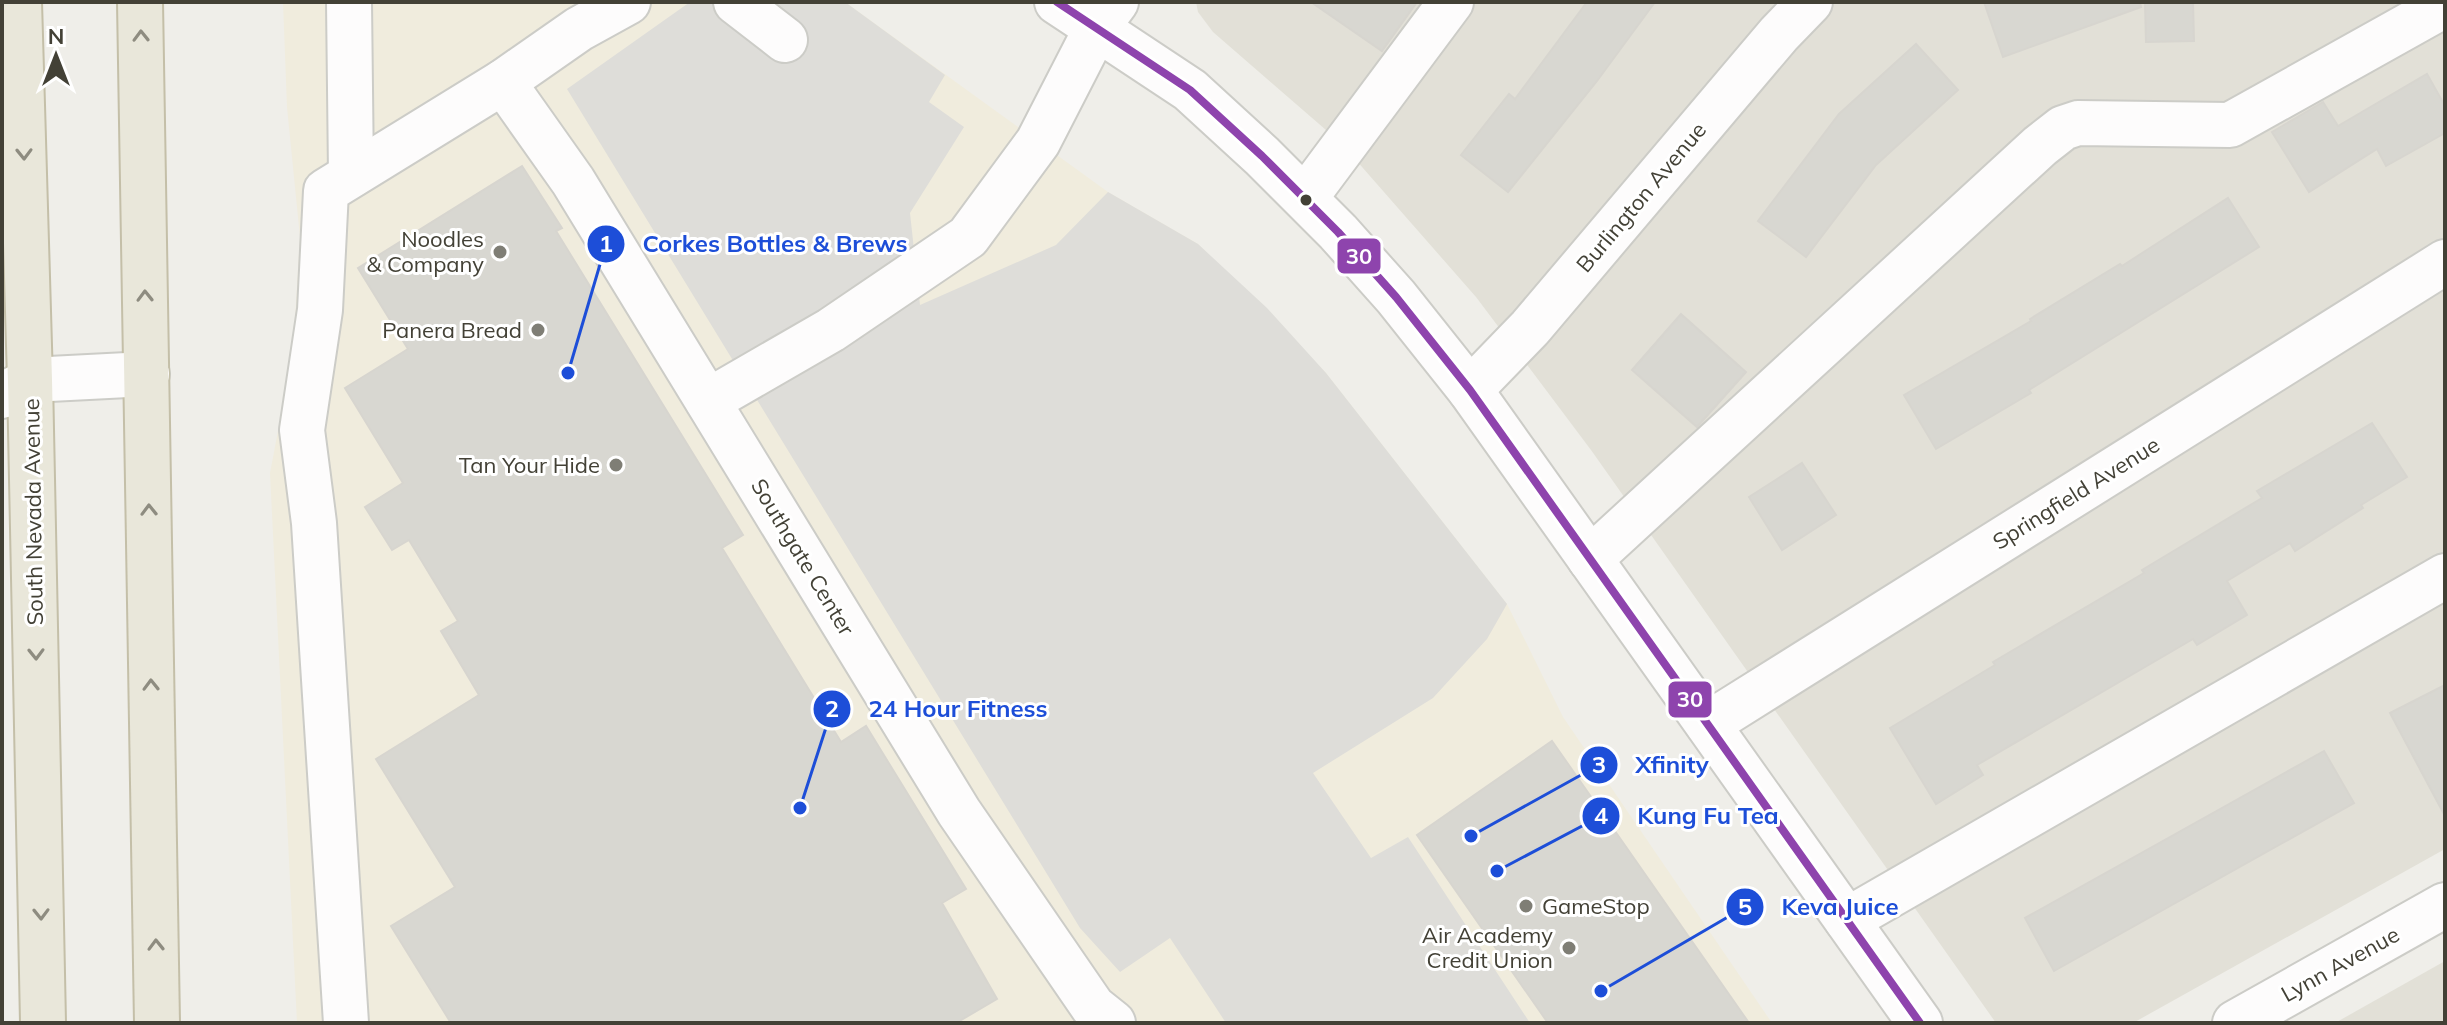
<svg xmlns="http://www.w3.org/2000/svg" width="2447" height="1025" font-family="Mulish,sans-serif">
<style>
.residential{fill:#e2e0d7}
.commercial{fill:#f0ecdd}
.parking{fill:#deddd9}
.building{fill:#d8d7d1;stroke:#d7d5cf;stroke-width:2}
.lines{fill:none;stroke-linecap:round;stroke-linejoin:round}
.minor-casing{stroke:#ccccc7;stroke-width:48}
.highway-casing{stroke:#c4bfa8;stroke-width:48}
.minor{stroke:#fdfcfc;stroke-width:44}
.highway{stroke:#e9e7da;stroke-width:44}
.bus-1-casing{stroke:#fff;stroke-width:14}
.bus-1{stroke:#8e44ad;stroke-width:8}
.oneway{stroke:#8e8c80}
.bus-dot{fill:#434136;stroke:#fff;stroke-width:3}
.poi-dot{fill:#7f7e75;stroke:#fff;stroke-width:3}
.labels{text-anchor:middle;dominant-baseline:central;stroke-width:6;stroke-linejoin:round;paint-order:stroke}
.street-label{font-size:22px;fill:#434136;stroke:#fff}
.poi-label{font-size:22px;fill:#434136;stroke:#fff;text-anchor:end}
.leader{fill:none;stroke:#1d4ed8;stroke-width:3}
.callout-dot{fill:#1d4ed8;stroke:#fff;stroke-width:3}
.mark-label{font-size:24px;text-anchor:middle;font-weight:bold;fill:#fff}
.callout-label{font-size:24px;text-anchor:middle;font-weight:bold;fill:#1d4ed8;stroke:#fff;stroke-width:6;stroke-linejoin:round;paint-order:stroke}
.line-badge{stroke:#fff;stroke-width:3}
.badge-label{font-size:22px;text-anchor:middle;font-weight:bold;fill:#fff}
</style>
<rect width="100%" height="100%" fill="#efeee9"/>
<g class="residential">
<path d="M1196 2H2445V849L2133 1023H1996L1591 450 1476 297 1341 143 1213 32 1198 12Z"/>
<path d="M2445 961V1023H2335Z"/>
</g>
<path class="commercial" d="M283 2H845L1108 192 1198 244 1326 373 1507 604 1563 717 1772 1023H297L270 473 293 352 300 237 287 107Z"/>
<path class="parking" d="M690 2H845L945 75 929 102 964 127 910 213 920 305 1056 245 1108 192 1198 244 1267 308 1326 373 1507 604 1487 639 1433 698 1313 773 1371 858 1408 837 1530 1023H1226L1170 938 1120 972 1080 928 567 89Z"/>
<g class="building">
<path d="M1311 2H1417L1382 51Z"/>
<path d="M1587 2H1655L1597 81 1508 192 1461 155 1509 94 1515 99Z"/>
<path d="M1984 2H2140L2141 7 2003 57Z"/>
<path d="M2145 2H2193L2194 41 2146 42Z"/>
<path d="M1916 44 1958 90 1876 165 1806 257 1758 221 1839 114Z"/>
<path d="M2427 74 2445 106V133L2386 166 2377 149 2309 192 2272 132 2323 102 2338 126Z"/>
<path d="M522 166 562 228 556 231 743 535 722 548 841 742 866 726 966 889 942 903 997 999 956 1023H451L391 926 455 887 376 759 479 695 441 631 458 621 409 540 392 550 365 507 403 483 345 388 408 349 358 268Z"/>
<path d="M2228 198 2259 247 2029 390 2031 393 1936 449 1904 395 2031 321 2030 319 2120 264 2122 266Z"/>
<path d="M1681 314 1746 372 1697 427 1632 370Z"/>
<path d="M2372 423 2407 477 2361 505 2363 508 2295 551 2290 543 2227 581 2247 615 2197 645 2193 639 1977 765 1983 775 1936 804 1890 728 1995 665 1993 662 2144 573 2142 570 2262 498 2257 491Z"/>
<path d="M1802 463 1836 515 1782 550 1749 497Z"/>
<path d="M2445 685V816L2390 713Z"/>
<path d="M1552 741 1749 1023H1548L1417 835Z"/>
<path d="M2324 751 2354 803 2054 971 2025 918Z"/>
</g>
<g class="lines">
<g class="minor-casing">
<g id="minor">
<path d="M349 2 351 175"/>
<path d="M736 2 785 40"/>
<path d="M1057 2 1190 90 1262 156 1338 232 1396 297 1470 390 1920 1023"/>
<path d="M503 82 573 181 959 812 1093 1007 1113 1023"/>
<path d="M1305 198 1451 2"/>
<path d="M1470 390 1530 328 1779 34 1810 2"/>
<path d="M2 396 30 380 147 374"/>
<path d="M708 401 831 330 968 237 1038 142 1096 29 1116 2"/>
<path d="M1590 559 2040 146 2063 128 2078 123 2230 125 2445 5"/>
<path d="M1708 724 2445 262"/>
<path d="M1847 920 2445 576"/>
<path d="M346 1023 314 523 302 430 320 310 326 191 503 82 579 29 628 2"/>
<path d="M2235 1023 2445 905"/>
</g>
</g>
<g class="highway-casing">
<g id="highway">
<path d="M19 2 30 380 43 1023"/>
<path d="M140 2 157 1023"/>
</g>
</g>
<use href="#minor" class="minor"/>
<use href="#highway" class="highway"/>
<g class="bus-1-casing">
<path id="bus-1" d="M1057 2 1190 90 1262 156 1338 232 1396 297 1470 390 1920 1023"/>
</g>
<use href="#bus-1" class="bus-1"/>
</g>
<defs><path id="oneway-chevron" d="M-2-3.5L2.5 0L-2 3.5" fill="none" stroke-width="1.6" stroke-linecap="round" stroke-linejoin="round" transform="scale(2)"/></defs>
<g class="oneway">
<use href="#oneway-chevron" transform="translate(141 36) rotate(-91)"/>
<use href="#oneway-chevron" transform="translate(24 154) rotate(89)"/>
<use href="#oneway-chevron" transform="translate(145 296) rotate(-91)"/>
<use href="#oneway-chevron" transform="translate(149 510) rotate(-91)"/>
<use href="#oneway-chevron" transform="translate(36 654) rotate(89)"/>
<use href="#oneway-chevron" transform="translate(151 685) rotate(-91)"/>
<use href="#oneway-chevron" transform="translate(41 914) rotate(89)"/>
<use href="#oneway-chevron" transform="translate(156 945) rotate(-91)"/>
</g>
<circle class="bus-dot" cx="1306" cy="200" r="7"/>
<g class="poi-dot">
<circle cx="500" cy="252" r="8"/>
<circle cx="538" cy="330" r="8"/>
<circle cx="616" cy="465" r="8"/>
<circle cx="1526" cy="906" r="8"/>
<circle cx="1569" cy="948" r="8"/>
</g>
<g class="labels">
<g class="street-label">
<text transform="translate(1641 197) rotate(-50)">Burlington Avenue</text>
<text transform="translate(2076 493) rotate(-32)">Springfield Avenue</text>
<text transform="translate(33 512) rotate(-91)">South Nevada Avenue</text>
<text transform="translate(803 557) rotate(59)">Southgate Center</text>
<text transform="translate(2340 964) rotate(-29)">Lynn Avenue</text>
</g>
<g class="poi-label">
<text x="484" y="239">Noodles<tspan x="484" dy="25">&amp; Company</tspan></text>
<text x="522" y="330">Panera Bread</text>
<text x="600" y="465">Tan Your Hide</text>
<text x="1542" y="906" text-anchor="start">GameStop</text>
<text x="1553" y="935">Air Academy<tspan x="1553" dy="25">Credit Union</tspan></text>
</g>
</g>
<path class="leader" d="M568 373L606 244M800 808L832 709M1471 836L1599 765M1497 871L1601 816M1601 991L1745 907"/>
<g class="callout-dot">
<circle cx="568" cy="373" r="8"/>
<circle cx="800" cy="808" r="8"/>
<circle cx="1471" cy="836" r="8"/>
<circle cx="1497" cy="871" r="8"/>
<circle cx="1601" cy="991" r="8"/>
<circle cx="606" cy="244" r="20"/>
<circle cx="832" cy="709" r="20"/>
<circle cx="1599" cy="765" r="20"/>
<circle cx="1601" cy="816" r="20"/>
<circle cx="1745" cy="907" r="20"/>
</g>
<g class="mark-label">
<text x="606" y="252">1</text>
<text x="832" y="717">2</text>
<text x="1599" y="773">3</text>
<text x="1601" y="824">4</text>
<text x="1745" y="915">5</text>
</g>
<g class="callout-label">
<text x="775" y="252">Corkes Bottles &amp; Brews</text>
<text x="958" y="717">24 Hour Fitness</text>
<text x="1672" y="773">Xfinity</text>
<text x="1708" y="824">Kung Fu Tea</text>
<text x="1840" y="915">Keva Juice</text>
</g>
<g class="line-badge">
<rect x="1336" y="237" width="46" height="38" rx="8" fill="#8e44ad"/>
<rect x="1667" y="680" width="46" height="39" rx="8" fill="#8e44ad"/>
</g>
<g class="badge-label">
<text x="1359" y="264">30</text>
<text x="1690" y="707">30</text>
</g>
<rect width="2447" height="1025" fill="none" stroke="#434136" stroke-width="8"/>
<g transform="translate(56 56)" stroke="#ffffff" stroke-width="6" paint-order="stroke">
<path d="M0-6L14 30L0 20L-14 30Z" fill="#434136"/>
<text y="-12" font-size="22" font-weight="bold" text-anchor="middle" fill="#434136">N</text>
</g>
</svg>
